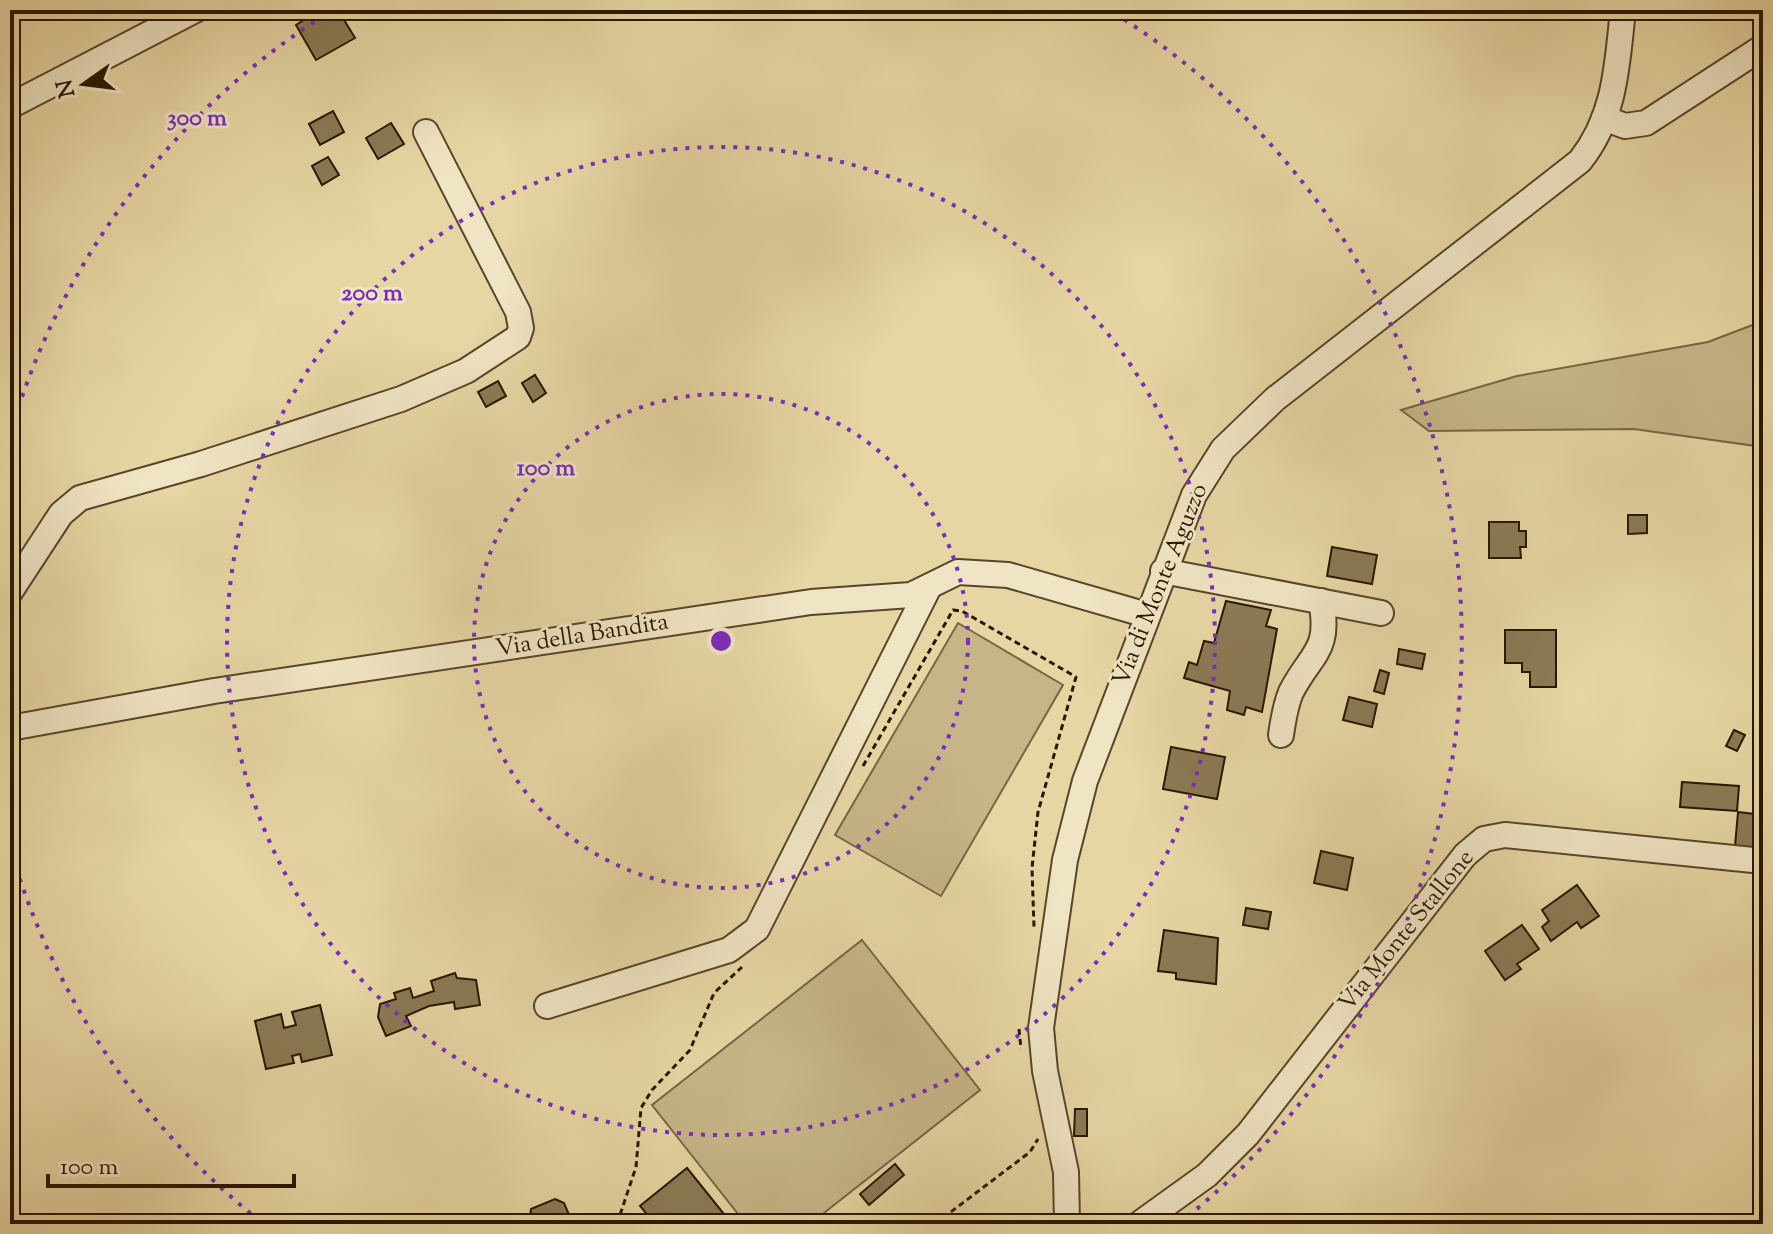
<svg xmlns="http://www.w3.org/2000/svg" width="1773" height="1234" font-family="'Sorts Mill Goudy',serif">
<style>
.green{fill:#c6b587;stroke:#786644;stroke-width:2}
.building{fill:#8b7a55;stroke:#291601;stroke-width:2}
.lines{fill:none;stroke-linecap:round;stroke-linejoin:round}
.minor-casing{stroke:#58462a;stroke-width:28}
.path{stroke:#291601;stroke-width:3;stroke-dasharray:6 4;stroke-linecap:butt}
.minor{stroke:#efe4c3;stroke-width:24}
.ring{fill:none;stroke:#7b2cbf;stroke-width:4;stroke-dasharray:4 8}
.labels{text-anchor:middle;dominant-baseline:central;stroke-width:6;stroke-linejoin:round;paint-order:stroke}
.street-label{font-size:24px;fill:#291601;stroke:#efe4c3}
.centre{fill:#7b2cbf;stroke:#efe4c3;stroke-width:4}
.ring-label{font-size:24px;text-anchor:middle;font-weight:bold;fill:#7b2cbf;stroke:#efe4c3;stroke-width:6;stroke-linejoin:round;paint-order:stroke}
</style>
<rect width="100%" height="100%" fill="#e6d6a3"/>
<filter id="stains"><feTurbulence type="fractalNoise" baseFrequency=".0025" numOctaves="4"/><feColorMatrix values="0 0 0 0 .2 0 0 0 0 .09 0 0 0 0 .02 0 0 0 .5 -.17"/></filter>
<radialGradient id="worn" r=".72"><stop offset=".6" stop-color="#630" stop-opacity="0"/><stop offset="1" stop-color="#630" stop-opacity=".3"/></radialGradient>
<g class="green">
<path d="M1763 321V447L1634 429 1429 431 1401 410 1517 376 1708 342Z"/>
<path d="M958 623 1063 685 941 896 835 835Z"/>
<path d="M862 940 980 1090 810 1224H746L652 1105Z"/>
</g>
<g class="building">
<path d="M310 10H338L355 38 316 60 296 25 305 19 302 15Z"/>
<path d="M333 111 344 132 320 145 309 124Z"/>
<path d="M391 123 404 144 378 159 366 138Z"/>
<path d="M328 157 339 175 322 185 312 166Z"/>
<path d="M535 375 546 393 533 402 522 383Z"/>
<path d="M498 381 506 396 486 407 478 392Z"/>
<path d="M1628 515H1647V533L1628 534Z"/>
<path d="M1489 522H1519V531H1526V547H1520L1521 558H1489Z"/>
<path d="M1332 547 1377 555 1372 584 1327 576Z"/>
<path d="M1226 601 1271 610 1266 626 1277 629 1262 712 1246 707 1244 715 1227 710 1230 691 1184 678 1189 662 1197 665 1204 641 1214 643Z"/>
<path d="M1505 630H1556V687H1530V672H1522V663H1505Z"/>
<path d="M1399 649 1425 654 1422 669 1397 664Z"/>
<path d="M1380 670 1389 673 1384 694 1374 691Z"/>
<path d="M1349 697 1377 704 1372 727 1343 720Z"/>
<path d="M1734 730 1745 735 1737 751 1726 746Z"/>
<path d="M1171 747 1225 757 1217 799 1163 789Z"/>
<path d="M1682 782 1739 786 1737 811 1680 807Z"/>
<path d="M1738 812 1763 815V848L1735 846Z"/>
<path d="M1321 851 1353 858 1347 890 1314 883Z"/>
<path d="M1577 885 1599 916 1581 928 1577 922 1551 941 1542 927 1549 921 1542 910Z"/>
<path d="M1246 908 1271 912 1268 929 1243 925Z"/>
<path d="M1522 925 1539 949 1517 964 1521 969 1505 980 1485 951Z"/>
<path d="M1164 930 1218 938 1216 984 1176 979V973L1158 971Z"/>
<path d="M455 973 457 978 476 980 480 1005 455 1009 454 1002 429 1006 406 1016 411 1026 386 1036 378 1017 380 1004 396 999 394 993 410 988 413 998 434 991 431 981Z"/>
<path d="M320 1005 332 1055 302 1062 300 1054 292 1056 294 1063 266 1069 255 1021 281 1014 284 1028 296 1025 292 1012Z"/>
<path d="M1075 1109H1087V1136H1074Z"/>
<path d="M895 1164 904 1175 869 1205 860 1194Z"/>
<path d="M687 1168 732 1224H655L640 1206Z"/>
<path d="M555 1199 564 1203 573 1224H529L531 1209Z"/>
</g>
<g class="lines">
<g class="minor-casing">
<g id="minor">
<path d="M10 106 195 10"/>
<path d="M1604 118 1625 126 1646 123 1763 47"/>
<path d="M1163 571 1381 613"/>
<path d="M10 592 61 514 80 498 201 464 401 399 466 371 518 337 521 328 518 312 426 132"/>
<path d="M10 728 214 691 811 602 911 595 958 572 1008 575 1147 615"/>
<path d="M1281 735C1283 721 1285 706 1291 692 1311 653 1331 651 1321 601"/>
<path d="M547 1006 729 950 757 929 928 589"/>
<path d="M1067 1224 1066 1172 1045 1071 1041 1028 1065 860 1085 781 1194 495 1223 449 1275 399 1580 161C1616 116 1617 64 1623 10"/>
<path d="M1139 1224 1207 1175 1248 1134 1465 855 1484 839 1505 835 1763 861"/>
</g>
</g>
<g class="path">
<path d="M863 766 953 610 962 611 1076 677 1038 812 1032 868 1034 927"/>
<path d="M1019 1029 1021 1049"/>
<path d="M617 1224 636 1167 641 1108 652 1090 690 1050 714 993 742 967"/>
<path d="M935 1224 1030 1152 1038 1139"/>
</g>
<use href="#minor" class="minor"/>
</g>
<g class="ring">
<circle cx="721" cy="641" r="247"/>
<circle cx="721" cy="641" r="494"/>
<path d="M260 1221A741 741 0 0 1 11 851M11 431A741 741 0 0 1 328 13M1114 13A741 741 0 0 1 1182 1221"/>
</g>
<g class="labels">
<g class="street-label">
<text transform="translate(1161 585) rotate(-68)">Via di Monte Aguzzo</text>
<text transform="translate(582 636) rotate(-9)">Via della Bandita</text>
<text transform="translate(1407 931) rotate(-51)">Via Monte Stallone</text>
</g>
</g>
<circle cx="721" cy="641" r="12" class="centre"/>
<g class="ring-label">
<text x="197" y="125">300 m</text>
<text x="372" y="300">200 m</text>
<text x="546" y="475">100 m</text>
</g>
<rect width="1773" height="1234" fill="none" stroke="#e6d6a3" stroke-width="40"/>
<rect x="12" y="12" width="1749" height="1210" fill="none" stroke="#291601" stroke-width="4"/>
<rect x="20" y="20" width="1733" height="1194" fill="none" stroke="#291601" stroke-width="2"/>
<g transform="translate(84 84) rotate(256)" stroke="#efe4c3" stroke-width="6" paint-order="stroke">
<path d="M0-6L14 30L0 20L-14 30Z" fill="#291601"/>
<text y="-12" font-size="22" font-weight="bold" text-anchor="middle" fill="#291601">N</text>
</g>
<path d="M48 1174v12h246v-12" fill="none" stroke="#291601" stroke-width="4"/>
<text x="60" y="1174" font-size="24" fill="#291601" stroke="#efe4c3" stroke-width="6" paint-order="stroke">100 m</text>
<rect width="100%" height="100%" filter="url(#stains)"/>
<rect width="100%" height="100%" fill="url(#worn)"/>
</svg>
